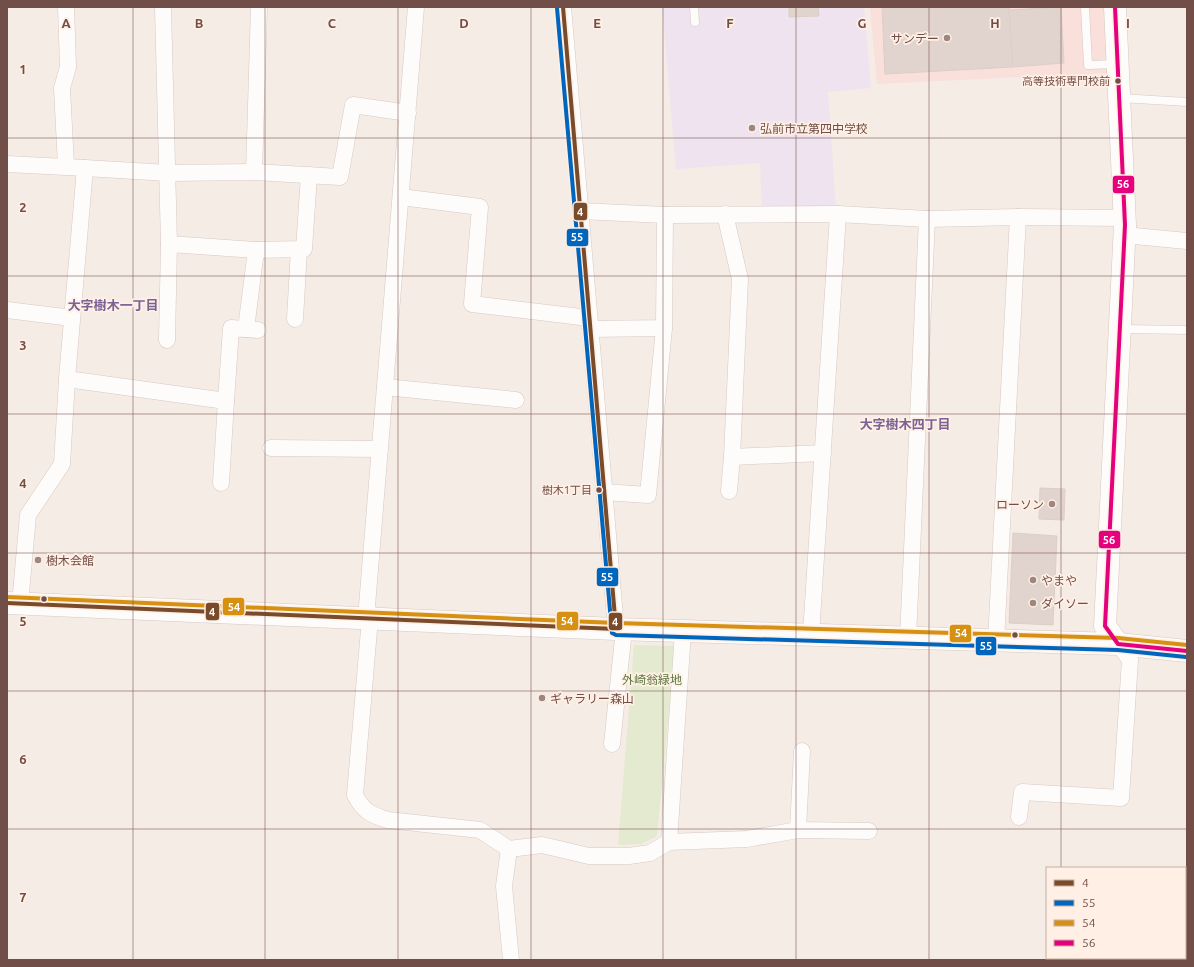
<svg xmlns="http://www.w3.org/2000/svg" width="1194" height="967" font-family="Ubuntu,'Noto Sans JP',sans-serif">
<style>
.commercial{fill:#f9e0da}
.education{fill:#eee3ef}
.green{fill:#e4eacf}
.building{fill:#e1d3cd;stroke:#ddcec8}
.lines{fill:none;stroke-linecap:round;stroke-linejoin:round}
.lane-casing{stroke:#d6c9c3;stroke-width:9}
.street-casing{stroke:#d6c9c3;stroke-width:17}
.secondary-casing{stroke:#d5c7c2;stroke-width:23}
.lane{stroke:#fefcfb;stroke-width:8}
.street{stroke:#fefcfb;stroke-width:16}
.secondary{stroke:#fefcfb;stroke-width:22}
.bus-1-casing{stroke:#ffefe4;stroke-width:7}
.bus-2-casing{stroke:#ffefe4;stroke-width:7}
.bus-3-casing{stroke:#ffefe4;stroke-width:7}
.bus-4-casing{stroke:#ffefe4;stroke-width:7}
.bus-1{stroke:#7a4b2a;stroke-width:4}
.bus-2{stroke:#0065bd;stroke-width:4}
.bus-3{stroke:#d69012;stroke-width:4}
.bus-4{stroke:#e5007d;stroke-width:4}
.grid{fill:none;stroke:#714e47;stroke-width:1;stroke-opacity:0.55}
.poi-dot{fill:#9f857e;stroke:#ffefe4;stroke-width:1.5}
.bus-dot{fill:#714e47;stroke:#ffefe4;stroke-width:1.5}
.labels{text-anchor:middle;dominant-baseline:central;stroke-width:3.5;stroke-linejoin:round;paint-order:stroke}
.bus-label{font-size:11px;fill:#714e47;stroke:#ffefe4;text-anchor:end}
.poi-label{font-size:12px;fill:#714e47;stroke:#ffefe4;text-anchor:start}
.park-label{font-size:12px;fill:#5a773f;stroke:#ffefe4}
.neighbourhood-label{font-size:13px;font-weight:bold;fill:#7a6294;stroke:#ffefe4}
.grid-label{font-size:13px;text-anchor:middle;font-weight:bold;fill:#714e47;stroke:#ffefe4;stroke-width:3.5;stroke-linejoin:round;paint-order:stroke}
.line-badge{stroke:#ffefe4;stroke-width:1.5}
.badge-label{font-size:11px;text-anchor:middle;font-weight:bold;fill:#fff}
</style>
<rect width="100%" height="100%" fill="#f5ece5"/>
<path class="commercial" d="M870 7H1104L1109 73 877 84Z"/>
<path class="education" d="M662 7H864L871 88 828 92 836 208H762L760 163 676 169Z"/>
<path class="green" d="M634 645 675 646 657 836 641 844 618 845Z"/>
<g class="building">
<path d="M789 7H818L819 16 789 17Z"/>
<path d="M882 7H1009L1013 67 885 74Z"/>
<path d="M1061 7 1064 63 1013 67 1009 10Z"/>
<path d="M1040 488 1065 489 1064 520 1039 519Z"/>
<path d="M1013 533 1057 536 1053 625 1009 623Z"/>
</g>
<g class="lines">
<g class="lane-casing">
<g id="lane">
<path d="M694 7 695 22"/>
<path d="M1085 7 1088 65 1116 64"/>
<path d="M1120 98 1187 102"/>
<path d="M1120 329 1187 330"/>
</g>
</g>
<g class="street-casing">
<g id="street">
<path d="M66 7 68 67 62 88 66 166"/>
<path d="M163 7 169 244 256 250 304 249 309 175"/>
<path d="M416 7 367 606 370 618 355 795C363 811 371 815 388 820L480 830 509 849 542 845 589 856H629L650 853 669 842 747 839 798 830 869 831"/>
<path d="M563 7 616 629"/>
<path d="M7 164 85 168 67 379 62 464 28 515 20 604"/>
<path d="M85 168 168 173 254 172 340 177 353 105 408 113"/>
<path d="M254 172 259 7"/>
<path d="M401 197 480 207 472 304 589 318"/>
<path d="M580 211 665 215 838 214 927 219 1018 217 1124 218"/>
<path d="M725 214 740 279 732 457 729 491"/>
<path d="M1124 235 1187 241"/>
<path d="M7 310 72 318"/>
<path d="M295 319 299 249"/>
<path d="M246 329 256 250"/>
<path d="M590 329 664 328 665 215"/>
<path d="M167 340 169 244"/>
<path d="M67 379 226 401 231 328 258 330"/>
<path d="M385 387 516 400"/>
<path d="M271 448 380 449"/>
<path d="M732 457 823 453"/>
<path d="M221 483 226 401"/>
<path d="M604 492 648 495 664 328"/>
<path d="M811 635 838 214"/>
<path d="M908 638 927 219"/>
<path d="M996 641 1018 217"/>
<path d="M612 744 624 629"/>
<path d="M1019 817 1022 792 1121 798 1130 660 1118 644"/>
<path d="M798 830 802 751"/>
<path d="M669 842 683 631"/>
<path d="M509 849 504 886 511 960"/>
</g>
</g>
<g class="secondary-casing">
<g id="secondary">
<path d="M1115 7 1125 225 1105 626 1118 644"/>
<path d="M7 603 616 629 1118 644 1187 651"/>
</g>
</g>
<use href="#lane" class="lane"/>
<use href="#street" class="street"/>
<use href="#secondary" class="secondary"/>
<g class="bus-1-casing">
<path id="bus-1" d="M7 603 616 629 563 7"/>
</g>
<g class="bus-2-casing">
<path id="bus-2" d="M557 8 612 633 616 635 1118 650 1186 657"/>
</g>
<g class="bus-3-casing">
<path id="bus-3" d="M7 597 616 623 1118 638 1187 645"/>
</g>
<g class="bus-4-casing">
<path id="bus-4" d="M1115 7 1125 225 1105 626 1118 644 1187 651"/>
</g>
<use href="#bus-1" class="bus-1"/>
<use href="#bus-2" class="bus-2"/>
<use href="#bus-3" class="bus-3"/>
<use href="#bus-4" class="bus-4"/>
</g>
<path class="grid" d="M133 7V960M265 7V960M398 7V960M531 7V960M663 7V960M796 7V960M929 7V960M1061 7V868M7 138H1187M7 276H1187M7 414H1187M7 553H1187M7 691H1187M7 829H1187M1061 958V960"/>
<g class="poi-dot">
<circle cx="947" cy="38" r="4"/>
<circle cx="752" cy="128" r="4"/>
<circle cx="1052" cy="504" r="4"/>
<circle cx="38" cy="560" r="4"/>
<circle cx="1033" cy="580" r="4"/>
<circle cx="1033" cy="603" r="4"/>
<circle cx="542" cy="698" r="4"/>
</g>
<g class="bus-dot">
<circle cx="1118" cy="81" r="3.5"/>
<circle cx="599" cy="490" r="3.5"/>
<circle cx="44" cy="599" r="3.5"/>
<circle cx="1015" cy="635" r="3.5"/>
</g>
<g class="labels">
<g class="bus-label">
<text x="1110" y="81">高等技術専門校前</text>
<text x="592" y="490">樹木1丁目</text>
</g>
<g class="poi-label">
<text x="939" y="38" text-anchor="end">サンデー</text>
<text x="760" y="128">弘前市立第四中学校</text>
<text x="1044" y="504" text-anchor="end">ローソン</text>
<text x="46" y="560">樹木会館</text>
<text x="1041" y="580">やまや</text>
<text x="1041" y="603">ダイソー</text>
<text x="550" y="698">ギャラリー森山</text>
</g>
<g class="park-label">
<text x="652" y="679">外崎翁緑地</text>
</g>
<g class="neighbourhood-label">
<text x="113" y="305">大字樹木一丁目</text>
<text x="905" y="424">大字樹木四丁目</text>
</g>
</g>
<g class="grid-label">
<text x="66" y="28">A</text>
<text x="199" y="28">B</text>
<text x="332" y="28">C</text>
<text x="464" y="28">D</text>
<text x="597" y="28">E</text>
<text x="730" y="28">F</text>
<text x="862" y="28">G</text>
<text x="995" y="28">H</text>
<text x="1128" y="28">I</text>
<text x="23" y="74">1</text>
<text x="23" y="212">2</text>
<text x="23" y="350">3</text>
<text x="23" y="488">4</text>
<text x="23" y="626">5</text>
<text x="23" y="764">6</text>
<text x="23" y="902">7</text>
</g>
<g class="line-badge">
<rect x="1112" y="175" width="23" height="19" rx="4" fill="#e5007d"/>
<rect x="573" y="202" width="15" height="19" rx="4" fill="#7a4b2a"/>
<rect x="566" y="228" width="23" height="19" rx="4" fill="#0065bd"/>
<rect x="1098" y="530" width="23" height="19" rx="4" fill="#e5007d"/>
<rect x="596" y="567" width="23" height="20" rx="4" fill="#0065bd"/>
<rect x="222" y="597" width="23" height="19" rx="4" fill="#d69012"/>
<rect x="205" y="602" width="15" height="19" rx="4" fill="#7a4b2a"/>
<rect x="556" y="611" width="23" height="20" rx="4" fill="#d69012"/>
<rect x="608" y="612" width="15" height="19" rx="4" fill="#7a4b2a"/>
<rect x="949" y="624" width="23" height="19" rx="4" fill="#d69012"/>
<rect x="975" y="636" width="22" height="20" rx="4" fill="#0065bd"/>
</g>
<g class="badge-label">
<text x="1123" y="188">56</text>
<text x="580" y="216">4</text>
<text x="577" y="241">55</text>
<text x="1109" y="544">56</text>
<text x="607" y="581">55</text>
<text x="234" y="611">54</text>
<text x="212" y="616">4</text>
<text x="567" y="625">54</text>
<text x="615" y="626">4</text>
<text x="961" y="637">54</text>
<text x="986" y="650">55</text>
</g>
<rect width="1194" height="967" fill="none" stroke="#714e47" stroke-width="16"/>
<rect x="1046" y="867" width="140" height="92" fill="#ffefe4" stroke="#c6afa5"/>
<rect x="1054" y="880" width="20" height="6" fill="#7a4b2a" stroke="#c6afa5"/>
<text x="1082" y="887" font-size="12" fill="#714e47">4</text>
<rect x="1054" y="900" width="20" height="6" fill="#0065bd" stroke="#c6afa5"/>
<text x="1082" y="907" font-size="12" fill="#714e47">55</text>
<rect x="1054" y="920" width="20" height="6" fill="#d69012" stroke="#c6afa5"/>
<text x="1082" y="927" font-size="12" fill="#714e47">54</text>
<rect x="1054" y="940" width="20" height="6" fill="#e5007d" stroke="#c6afa5"/>
<text x="1082" y="947" font-size="12" fill="#714e47">56</text>
</svg>
